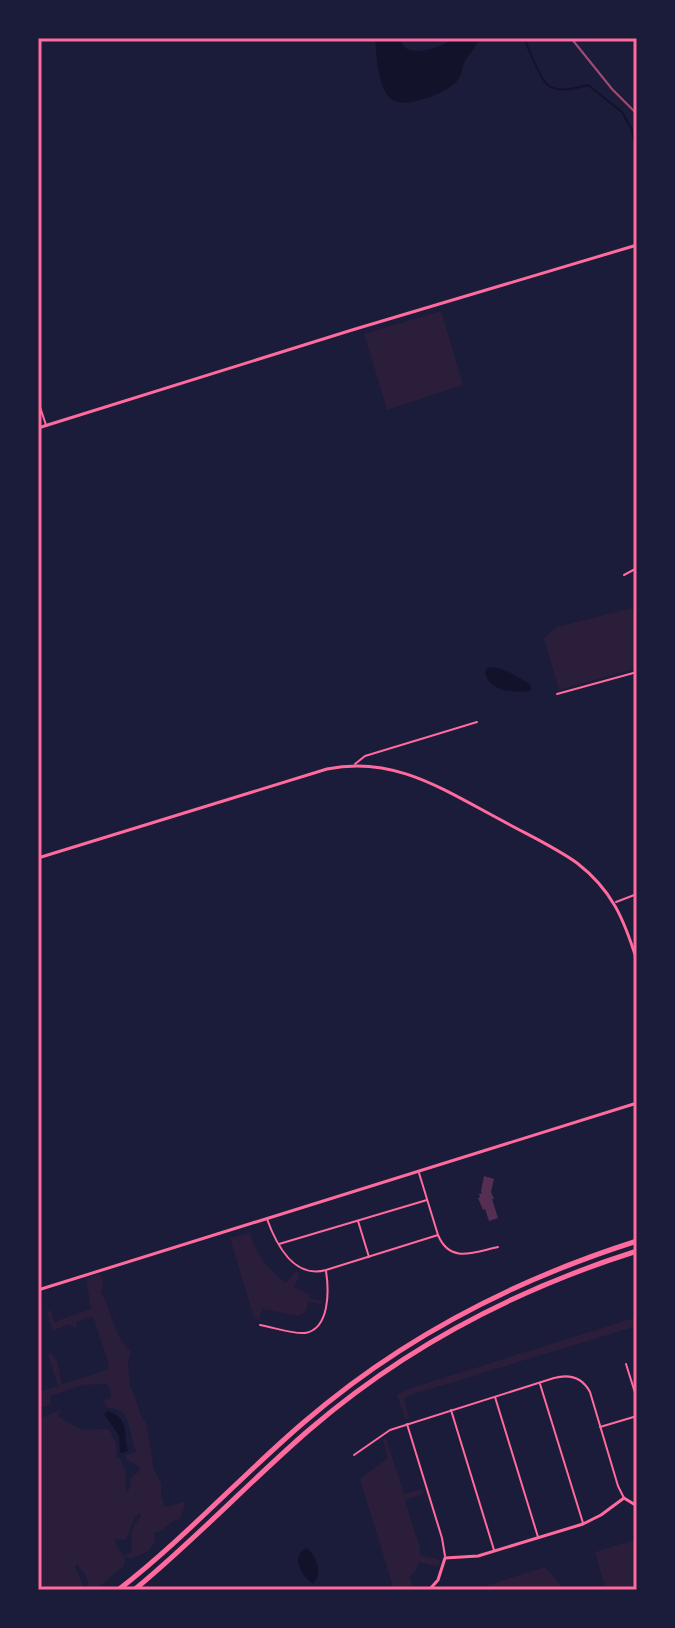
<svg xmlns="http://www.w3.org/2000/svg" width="675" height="1628" font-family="Rubik,sans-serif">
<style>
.green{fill:#2a1e3b;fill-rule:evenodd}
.water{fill:#12122b}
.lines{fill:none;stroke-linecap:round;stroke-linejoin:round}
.stream{stroke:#12122b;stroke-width:2}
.building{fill:#542f53}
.minor{stroke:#ff6b9d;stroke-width:2}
.tertiary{stroke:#ff6b9d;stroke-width:3}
.secondary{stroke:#ff6b9d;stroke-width:3}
.trunk{stroke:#ff6b9d;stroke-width:5}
.rail{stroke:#a44b75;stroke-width:2}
.neatline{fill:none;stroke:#ff6b9d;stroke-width:3}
</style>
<rect width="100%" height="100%" fill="#1b1b3a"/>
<g class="green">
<path d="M441 311 463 385 387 410 364 334Z"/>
<path d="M632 608 637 619V668L559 690 544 638 557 627Z"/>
<path d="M250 1233C256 1254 269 1271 286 1283L296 1271 300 1274 294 1287 309 1294V1298L322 1301 321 1304 308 1302 305 1313 298 1316 262 1309 259 1320 254 1318 230 1238Z"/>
<path d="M96 1275H100C103 1280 105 1288 101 1292 111 1309 115 1340 131 1351L128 1363 130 1386 135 1397 141 1416 147 1425 154 1470 162 1484C160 1493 161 1499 165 1507L184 1502 185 1505 180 1519 173 1521 162 1530 154 1533 155 1543 147 1552 132 1559 125 1557 124 1566 95 1590H90L86 1576 77 1564 75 1566 83 1586 82 1590H38V1419L61 1410 58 1417C66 1420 73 1427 82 1429 91 1431 100 1427 109 1429L116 1443 117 1458H120L125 1471 126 1491H128C132 1483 128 1476 138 1473L140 1468 127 1459 125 1455 136 1452C128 1433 133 1407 108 1408L103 1401 111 1398 110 1389 106 1384 83 1385 50 1396V1405L42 1407 38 1402V1392L58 1386 48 1355 51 1353 57 1360 62 1384 107 1370 109 1365 94 1319 91 1317 76 1322 77 1326 76 1328 69 1324 52 1331 47 1313V1311H51L54 1323 59 1320 91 1309 86 1279ZM140 1513 141 1517C125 1534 134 1535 131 1552L124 1556 117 1547 115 1539 126 1540 135 1516Z"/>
<path d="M637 1317V1326L407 1396 404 1399 409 1418 405 1419 397 1395 405 1390Z"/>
<path d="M386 1438 404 1494 422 1489 424 1494 405 1500 420 1548V1555L440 1560 439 1567 419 1562 416 1571 409 1577 414 1590H394L360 1479 388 1458 383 1440Z"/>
<path d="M637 1539V1590H465L478 1586 479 1588 545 1567 565 1590 605 1586 595 1552Z"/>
</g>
<g class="water">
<path d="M375 38H400C401 41 404 47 407 49 418 55 446 46 452 38H480C476 46 471 52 466 59 462 66 462 76 456 82 447 93 403 110 391 99 377 86 377 56 375 38Z"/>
<path d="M488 667C504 667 518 677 531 685V691C514 693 489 692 485 672Z"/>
<path d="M107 1411C131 1417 123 1436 128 1451L120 1453 119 1436 104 1414Z"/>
<path d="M307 1548C317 1558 323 1572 313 1584 302 1576 289 1556 307 1548Z"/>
</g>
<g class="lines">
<path class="stream" d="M524 38C529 49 540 80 549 86 560 93 577 88 588 85L622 112 632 130 637 153"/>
</g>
<path class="building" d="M484 1176 494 1179 491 1192 494 1199H492L498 1218 489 1221 485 1209 483 1210 478 1198 480 1197 479 1194 482 1193 481 1191Z"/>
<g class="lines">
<g class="minor">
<path d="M38 401 46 425"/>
<path d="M624 575 637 568"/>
<path d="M557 694 637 672"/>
<path d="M355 764 365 756 477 722"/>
<path d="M616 902 637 894"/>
<path d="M419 1173 438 1235"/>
<path d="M267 1219C276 1244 294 1279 326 1270L438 1235C450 1264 474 1252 498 1247"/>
<path d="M358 1221 369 1257"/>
<path d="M279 1244 427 1200"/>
<path d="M260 1325C273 1327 291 1334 305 1333 330 1329 329 1290 326 1271"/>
<path d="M626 1364 637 1399"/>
<path d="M540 1384 583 1523"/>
<path d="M495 1397 538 1537"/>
<path d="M451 1410 494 1550"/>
<path d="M407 1424 442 1538 445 1556"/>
<path d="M600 1427 637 1416"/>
<path d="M354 1455 390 1430 554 1378C569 1374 582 1377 590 1392L618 1486 624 1498"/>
</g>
<g class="tertiary">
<path d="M38 428 352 330 637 245"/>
<path d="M38 1290 637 1103"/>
<path d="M429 1590 438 1580 445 1558 478 1556 583 1524 601 1515 624 1498 637 1506"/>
</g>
<path class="secondary" d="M38 858 327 769C394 755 444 790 501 820 526 834 553 846 577 863 612 890 624 919 637 961"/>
<g class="trunk">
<path d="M118 1590C184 1539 240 1477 303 1423 401 1338 514 1280 637 1241"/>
<path d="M134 1590C195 1540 249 1482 309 1430 405 1347 517 1289 637 1251"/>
</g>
<path class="rail" d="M571 38 612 89 637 114"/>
</g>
<rect width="675" height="1628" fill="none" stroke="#1b1b3a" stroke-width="80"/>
<rect x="40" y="40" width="595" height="1548" class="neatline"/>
</svg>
